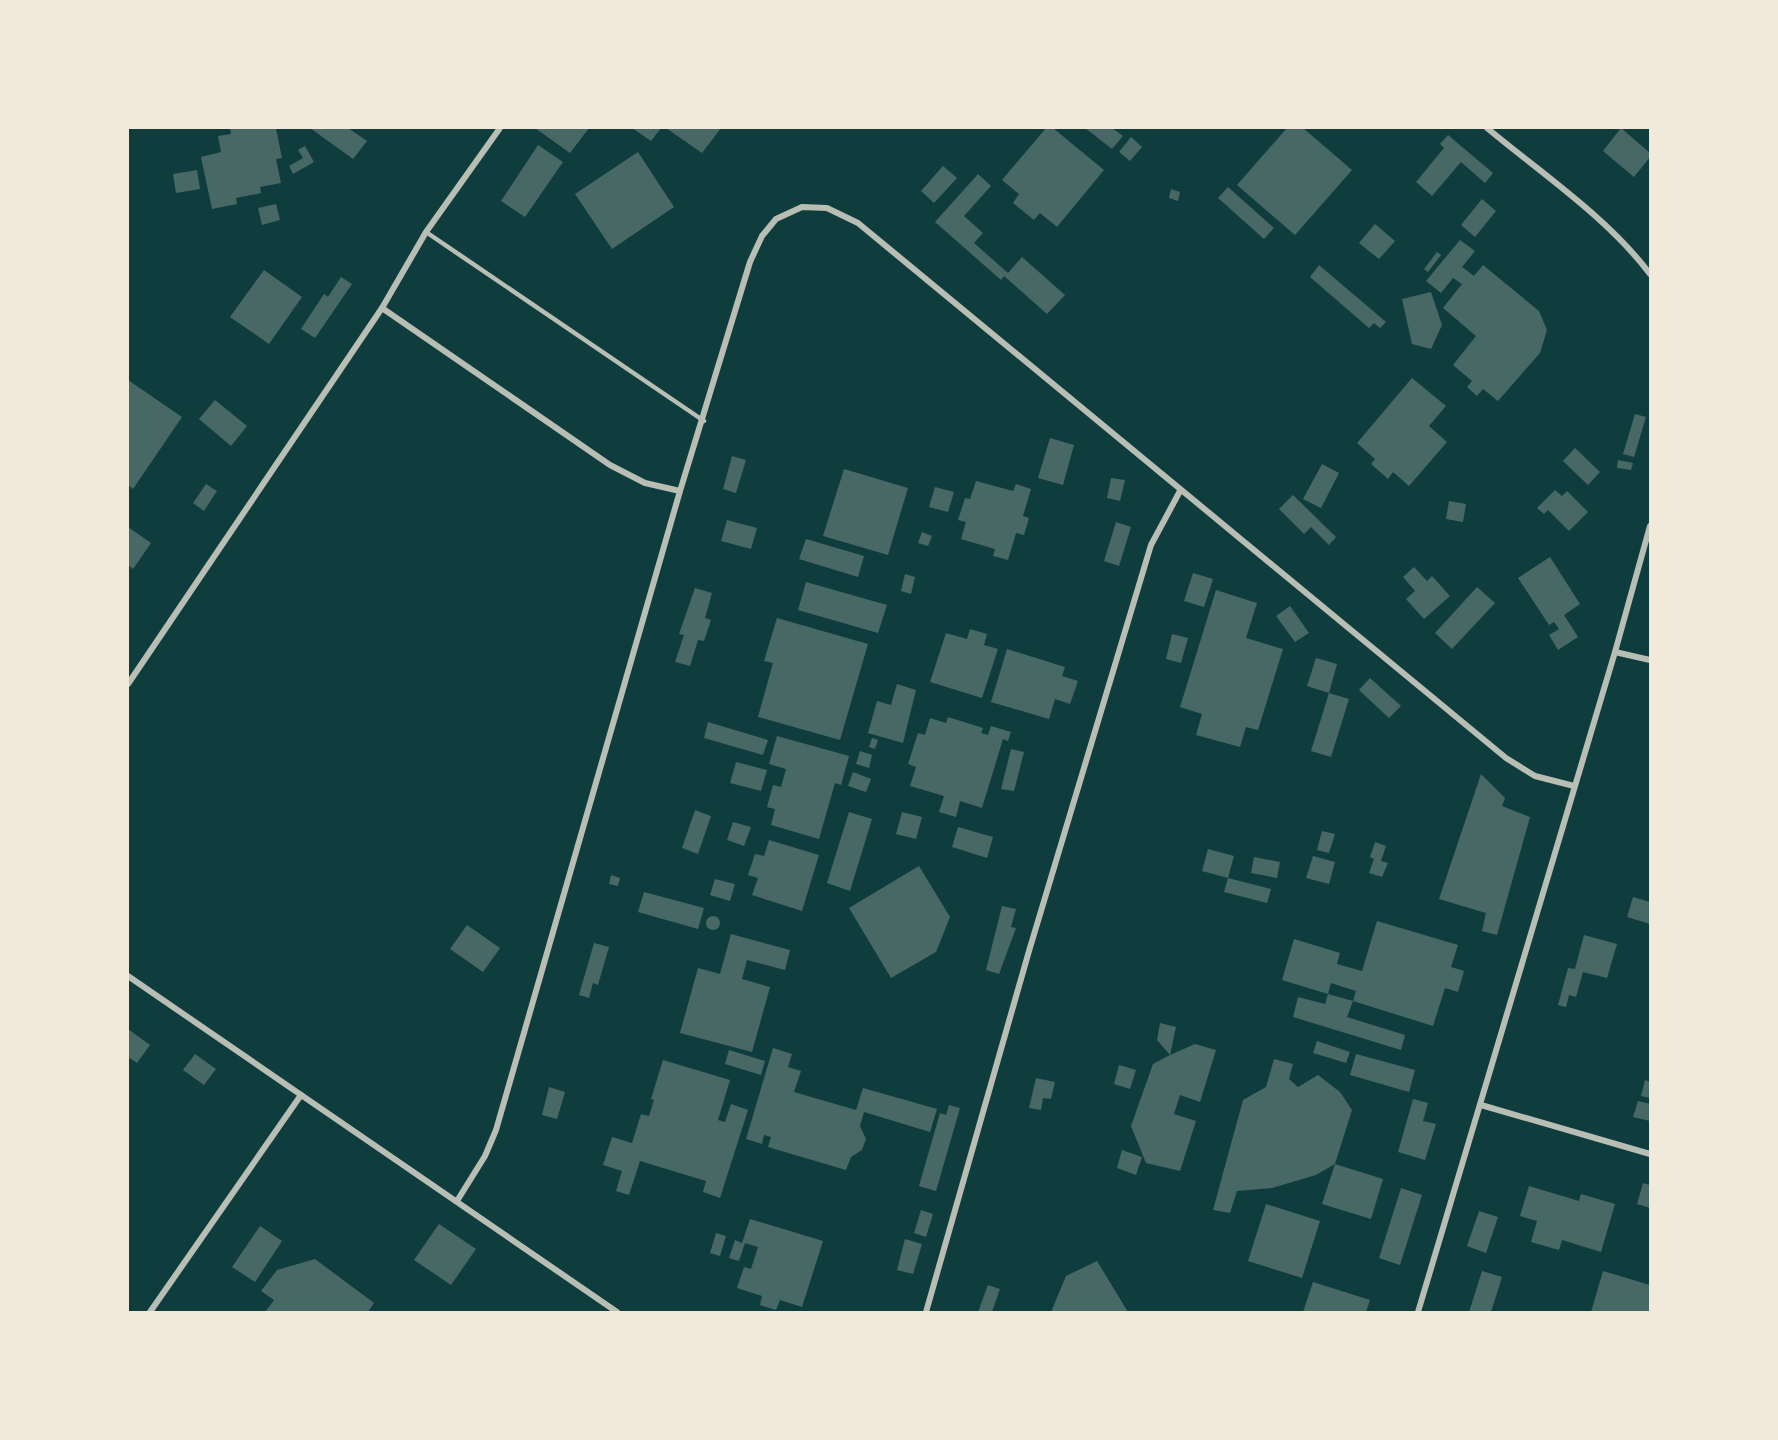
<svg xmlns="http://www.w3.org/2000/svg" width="1778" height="1440" font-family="Inter,sans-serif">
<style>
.building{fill:#486865}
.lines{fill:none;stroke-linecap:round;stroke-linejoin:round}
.service{stroke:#b8beb3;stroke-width:4.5}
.minor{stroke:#b8beb3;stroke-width:6}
</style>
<rect width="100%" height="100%" fill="#0f3d3e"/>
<g class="building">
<path d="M230 128H276L282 158 276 159 281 183 260 187 261 193 236 198 237 204 212 209 201 157 221 152 218 136 231 134Z"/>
<path d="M310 128H348L367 141 353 159Z"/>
<path d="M535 128H589L570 153Z"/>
<path d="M632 128H661L651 141Z"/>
<path d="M666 128H721L702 153Z"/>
<path d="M1046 128H1053L1104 170 1057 227 1040 213 1034 220 1013 203 1019 194 1002 180Z"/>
<path d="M1085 128H1112L1123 136 1112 149Z"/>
<path d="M1287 128H1303L1352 170 1295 235 1237 185Z"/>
<path d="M1621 128 1650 153V157L1634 177 1603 151Z"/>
<path d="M1448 135 1493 173 1485 183 1461 162 1432 196 1416 182 1444 148 1440 144Z"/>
<path d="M1131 137 1142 147 1130 161 1119 152Z"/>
<path d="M538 145 563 162 525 217 501 201Z"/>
<path d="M305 146 314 162 293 174 289 166 303 158 298 150Z"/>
<path d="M638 152 674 207 612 249 575 194Z"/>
<path d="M943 166 957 178 934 203 921 191Z"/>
<path d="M197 170 200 189 176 193 173 174Z"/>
<path d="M978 174 991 186 964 216 983 233 974 243 1008 273 1022 257 1065 295 1047 314 1004 276 1001 280 935 222Z"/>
<path d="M1228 187 1274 228 1264 239 1218 198Z"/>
<path d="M1171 189 1180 192 1178 201 1169 198Z"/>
<path d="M1482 199 1496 211 1475 237 1461 225Z"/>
<path d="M276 204 280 220 262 225 258 208Z"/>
<path d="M1375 224 1395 241 1379 259 1359 243Z"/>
<path d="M1460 240 1475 251 1462 267 1474 276 1483 265 1539 311 1547 330 1540 353 1498 401 1483 389 1477 396 1467 387 1472 381 1453 365 1476 336 1443 308 1462 284 1453 278 1441 293 1426 281Z"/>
<path d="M1437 252 1441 255 1428 272 1424 269Z"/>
<path d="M1319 265 1386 322 1380 328 1374 323 1369 328 1310 277Z"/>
<path d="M264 270 302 297 269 344 230 317Z"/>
<path d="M341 277 352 284 315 338 301 329 324 294 328 297Z"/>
<path d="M1431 292 1442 325 1431 349 1412 344 1402 299Z"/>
<path d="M1412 378 1446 406 1429 426 1447 442 1409 486 1393 472 1388 479 1371 464 1375 459 1357 443Z"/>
<path d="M128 380 182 417 133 489 128 485Z"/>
<path d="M215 400 247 426 231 446 199 419Z"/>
<path d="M1635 414 1646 417 1634 457 1623 454Z"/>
<path d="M1050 438 1074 445 1063 485 1038 478Z"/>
<path d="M1575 448 1600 472 1588 485 1563 461Z"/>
<path d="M732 456 746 460 736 493 723 489Z"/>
<path d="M1618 460 1633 463 1631 470 1617 468Z"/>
<path d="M1322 464 1339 473 1321 508 1303 499Z"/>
<path d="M844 469 908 488 888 555 823 536Z"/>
<path d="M1111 478 1125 480 1120 501 1107 498Z"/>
<path d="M976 481 1013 491 1016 484 1031 489 1023 516 1029 518 1024 535 1016 533 1008 560 993 556 995 549 961 539 966 522 958 520 965 498 970 499Z"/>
<path d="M206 484 217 491 204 511 193 503Z"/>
<path d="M935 487 954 492 948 512 929 507Z"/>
<path d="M1555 490 1562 496 1567 491 1588 512 1569 531 1548 510 1544 514 1537 508Z"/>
<path d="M1293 495 1336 537 1329 545 1311 527 1304 534 1279 509Z"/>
<path d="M1449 501 1466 504 1463 522 1446 519Z"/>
<path d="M727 520 757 528 751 549 721 541Z"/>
<path d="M1116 522 1131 527 1119 566 1104 561Z"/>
<path d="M128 527 151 543 133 569 128 565Z"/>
<path d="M922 532 932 536 928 546 918 543Z"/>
<path d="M806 539 864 556 858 577 799 559Z"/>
<path d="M1550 557 1580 604 1564 615 1578 637 1558 650 1549 635 1559 629 1554 622 1549 625 1518 578Z"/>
<path d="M1414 567 1427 581 1432 576 1450 596 1424 619 1406 599 1415 591 1403 577Z"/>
<path d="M1193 573 1213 579 1204 607 1184 601Z"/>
<path d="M905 574 915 577 911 594 901 591Z"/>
<path d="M806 582 887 605 878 633 798 610Z"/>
<path d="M1477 587 1495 603 1452 649 1435 633Z"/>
<path d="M695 588 712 593 705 618 711 620 704 641 698 640 690 666 675 662 684 635 679 634Z"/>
<path d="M1216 590 1257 603 1246 638 1283 649 1258 730 1246 727 1240 747 1196 735 1202 714 1180 707Z"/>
<path d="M1290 606 1309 633 1295 642 1276 616Z"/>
<path d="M777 618 868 644 840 740 758 717 773 663 764 661Z"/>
<path d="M970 629 987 634 984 645 998 649 982 698 930 682 946 633 967 639Z"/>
<path d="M1172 634 1188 638 1181 663 1166 659Z"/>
<path d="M1007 649 1065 667 1062 676 1078 681 1070 704 1055 699 1049 719 991 702Z"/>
<path d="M1316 658 1337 664 1329 693 1307 686Z"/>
<path d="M1370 678 1401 706 1389 718 1359 690Z"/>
<path d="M897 684 916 690 903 743 868 733 877 701 891 705Z"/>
<path d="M1329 693 1349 699 1331 757 1311 751Z"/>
<path d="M948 717 983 728 981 733 988 735 991 726 1011 732 1008 741 1003 739 982 808 960 801 956 817 939 812 944 796 910 786 916 767 908 764 918 733 925 735 930 718 946 723Z"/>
<path d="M708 722 768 740 763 755 704 738Z"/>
<path d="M777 736 849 756 841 785 835 783 819 839 771 825 775 809 767 807 773 785 781 787 786 769 769 764Z"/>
<path d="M872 738 878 740 875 749 869 747Z"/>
<path d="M1011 749 1024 752 1014 791 1001 789Z"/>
<path d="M860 751 872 755 869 768 856 764Z"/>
<path d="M736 762 767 770 761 791 730 783Z"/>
<path d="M853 772 871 779 866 792 848 786Z"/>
<path d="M1481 774 1505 798 1502 806 1530 817 1497 935 1482 931 1486 913 1439 899Z"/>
<path d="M695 810 711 816 698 854 682 848Z"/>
<path d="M849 812 872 819 850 891 827 883Z"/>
<path d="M902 812 922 817 916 839 896 834Z"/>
<path d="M733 822 751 827 744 846 727 840Z"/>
<path d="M958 827 993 837 987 858 952 847Z"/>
<path d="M1322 831 1335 834 1329 853 1317 850Z"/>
<path d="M769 840 819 855 802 911 752 895 758 878 748 875 755 854 764 856Z"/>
<path d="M1375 842 1386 846 1381 861 1388 863 1382 877 1369 873 1374 859 1370 857Z"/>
<path d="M1208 849 1234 856 1228 878 1202 871Z"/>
<path d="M1313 856 1335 862 1329 884 1306 878Z"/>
<path d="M1254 857 1280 862 1277 878 1251 873Z"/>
<path d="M919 866 950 917 936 952 891 978 849 908Z"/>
<path d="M611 875 620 878 618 886 609 884Z"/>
<path d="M1228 878 1271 889 1267 903 1224 892Z"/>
<path d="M715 879 735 884 730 901 710 895Z"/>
<path d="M644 892 704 908 698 929 638 912Z"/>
<path d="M1633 897 1650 902V924L1627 917Z"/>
<path d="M1002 906 1016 909 1011 927 1016 928 999 974 986 970Z"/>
<circle cx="713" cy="923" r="7"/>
<path d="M1377 921 1458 945 1451 967 1464 971 1458 992 1445 988 1433 1026 1353 1001 1356 991 1331 983 1328 994 1282 980 1294 939 1340 953 1337 964 1362 971Z"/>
<path d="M467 925 500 948 483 972 450 949Z"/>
<path d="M731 934 790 950 785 970 747 960 742 979 770 987 752 1052 680 1033 698 968 720 974Z"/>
<path d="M1584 935 1617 944 1607 978 1583 972 1576 997 1569 995 1566 1007 1558 1005 1568 968 1575 969Z"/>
<path d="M594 943 609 947 598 985 593 983 589 998 579 995Z"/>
<path d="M1328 994 1353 1001 1347 1017 1405 1035 1401 1050 1293 1017 1298 997 1325 1004Z"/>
<path d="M1160 1023 1176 1027 1170 1055 1195 1044 1216 1050 1200 1102 1180 1095 1174 1114 1196 1121 1180 1171 1146 1163 1131 1126 1153 1064 1170 1055 1157 1040Z"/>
<path d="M128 1029 150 1045 137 1063 128 1057Z"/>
<path d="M1317 1041 1350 1052 1346 1063 1313 1053Z"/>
<path d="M773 1048 792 1054 788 1067 801 1071 794 1092 856 1110 863 1088 937 1109 930 1132 864 1112 860 1126 866 1139 862 1150 851 1157 846 1170 768 1147 771 1137 764 1135 762 1144 746 1139Z"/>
<path d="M729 1050 765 1061 761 1075 725 1064Z"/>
<path d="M195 1054 216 1069 204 1085 183 1070Z"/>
<path d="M1356 1054 1415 1070 1409 1092 1350 1075Z"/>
<path d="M1274 1059 1293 1064 1289 1079 1298 1087 1318 1075 1340 1092 1352 1110 1335 1164 1316 1175 1272 1188 1237 1191 1230 1213 1213 1210 1243 1100 1266 1087Z"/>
<path d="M663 1060 730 1080 718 1120 725 1122 731 1104 748 1110 720 1198 703 1192 706 1181 640 1161 629 1195 616 1191 622 1171 603 1165 612 1137 632 1143 641 1114 649 1116 654 1100 651 1099Z"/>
<path d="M1119 1065 1136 1070 1130 1089 1114 1084Z"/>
<path d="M1036 1078 1055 1082 1051 1099 1043 1098 1041 1110 1029 1108Z"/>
<path d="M1645 1080 1650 1082V1098L1641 1096Z"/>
<path d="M549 1087 565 1092 557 1119 542 1115Z"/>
<path d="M1413 1099 1428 1103 1423 1121 1436 1124 1425 1160 1398 1152Z"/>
<path d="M1638 1101 1650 1104V1121L1633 1117Z"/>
<path d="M949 1105 960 1108 936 1191 919 1186 940 1113 946 1115Z"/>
<path d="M1122 1150 1142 1157 1136 1175 1117 1168Z"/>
<path d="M1335 1164 1383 1179 1371 1219 1322 1204Z"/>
<path d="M1643 1183 1650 1185V1208L1637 1204Z"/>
<path d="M1529 1186 1579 1201 1581 1194 1615 1204 1601 1252 1562 1240 1559 1250 1531 1242 1537 1221 1520 1216Z"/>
<path d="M1401 1188 1422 1195 1400 1265 1379 1258Z"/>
<path d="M1266 1204 1320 1221 1302 1278 1248 1261Z"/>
<path d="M921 1210 933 1214 926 1237 914 1233Z"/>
<path d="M1479 1211 1498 1217 1486 1253 1467 1246Z"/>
<path d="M750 1219 823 1241 802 1307 780 1300 776 1310 760 1305 762 1296 737 1288 744 1267 751 1269 758 1247 745 1243 739 1261 729 1258 735 1240 742 1243Z"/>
<path d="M439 1224 476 1249 451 1285 414 1260Z"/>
<path d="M260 1226 282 1241 255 1282 232 1267Z"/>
<path d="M716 1233 726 1236 720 1256 710 1253Z"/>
<path d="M905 1239 922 1244 913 1274 897 1270Z"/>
<path d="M315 1259 374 1303 368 1312H265L274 1300 261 1291 277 1270Z"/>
<path d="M1097 1261 1128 1312H1051L1066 1276Z"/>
<path d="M1482 1271 1502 1277 1491 1312H1469Z"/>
<path d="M1603 1271 1650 1285V1312H1591Z"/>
<path d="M1313 1282 1370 1300 1366 1312H1303Z"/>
<path d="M988 1285 1000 1289 992 1312H978Z"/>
</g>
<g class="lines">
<path class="service" d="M426 232 704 421"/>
<g class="minor">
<path d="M1487 128C1541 173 1608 218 1650 274"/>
<path d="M382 308 610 465 645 483 680 491"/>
<path d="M1615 652 1650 660"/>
<path d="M128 684 382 308 426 232 500 128"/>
<path d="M128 976 617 1312"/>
<path d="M1481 1105 1650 1154"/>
<path d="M457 1201 485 1156 496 1130 680 491 750 262 762 236 776 219 802 207 827 208 858 223 1506 758 1535 776 1574 786"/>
<path d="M150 1312 301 1095"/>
<path d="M926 1312 1029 951 1151 545 1180 491"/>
<path d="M1418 1312 1615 652 1650 526"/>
</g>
</g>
<rect width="1778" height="1440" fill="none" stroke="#f1e9da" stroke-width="258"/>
</svg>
